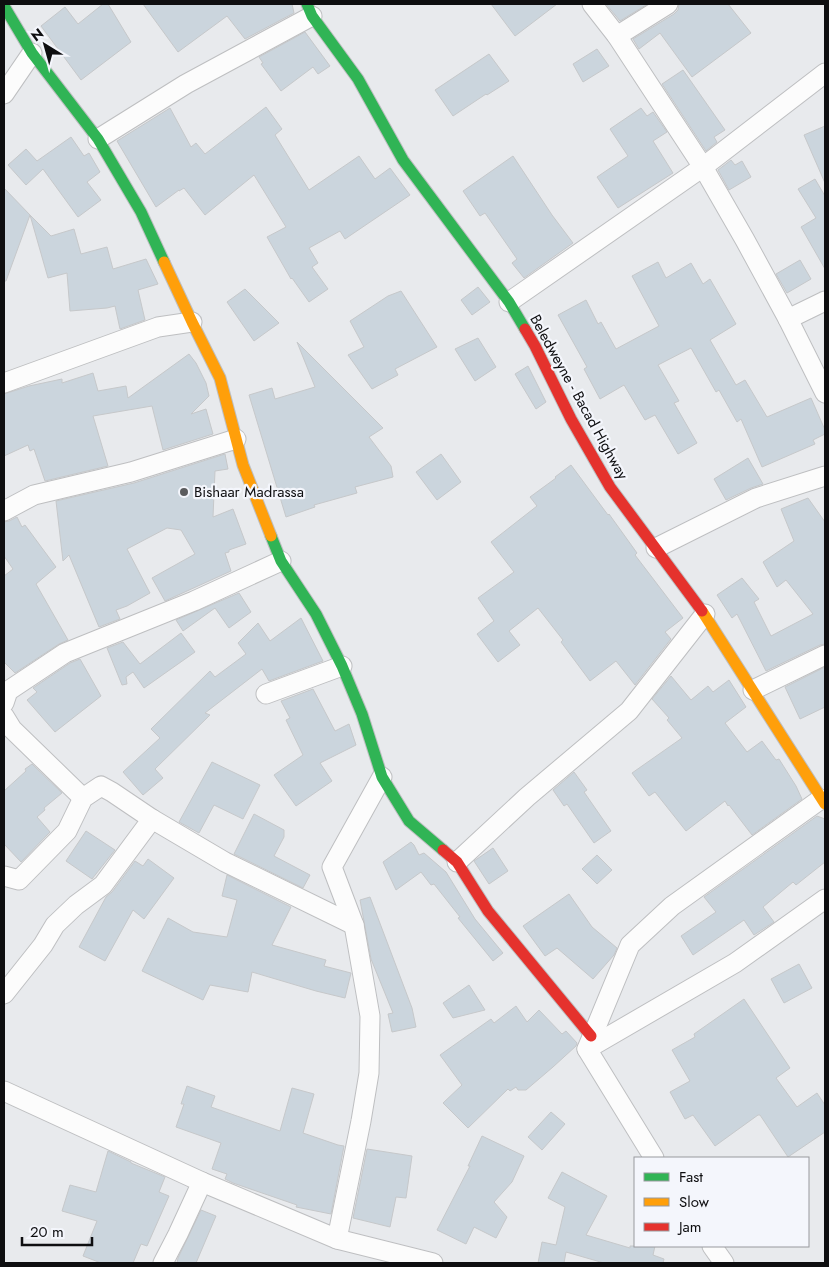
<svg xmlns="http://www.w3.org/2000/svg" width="829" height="1267" font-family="Jost,sans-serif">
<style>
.building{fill:#cbd5dd;stroke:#c6c8ca}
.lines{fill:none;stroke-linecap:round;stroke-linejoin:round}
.street-casing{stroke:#bebfc1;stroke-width:21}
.fast-casing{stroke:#bebfc1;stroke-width:13}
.slow-casing{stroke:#bebfc1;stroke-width:13}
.jam-casing{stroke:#bebfc1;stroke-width:13}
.street{stroke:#fcfcfc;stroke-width:19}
.fast{stroke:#30b455;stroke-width:11}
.slow{stroke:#ff9f0a;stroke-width:11}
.jam{stroke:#e5322d;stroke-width:11}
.poi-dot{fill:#5a5b5d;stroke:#f4f6fc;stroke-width:2}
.labels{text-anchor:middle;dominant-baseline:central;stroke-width:4.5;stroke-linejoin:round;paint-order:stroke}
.street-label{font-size:15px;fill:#0e0e10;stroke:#f4f6fc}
.poi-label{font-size:15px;fill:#0e0e10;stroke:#f4f6fc;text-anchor:start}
</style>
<rect width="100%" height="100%" fill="#e8eaed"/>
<g class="building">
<path d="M103 4H108L131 42 81 80 41 26 65 7 78 24Z"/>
<path d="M143 4H292L294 13 245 39 227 16 178 52Z"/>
<path d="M491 4H557L515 36Z"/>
<path d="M606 4H645L646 5 620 21Z"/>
<path d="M679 4H728L751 33 692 77 660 33 639 49 633 39 674 14 678 10Z"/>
<path d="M305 32 330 66 318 74 313 67 281 91 261 64 263 63 259 57Z"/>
<path d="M597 49 609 66 583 82 573 64Z"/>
<path d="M489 54 509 81 487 95 486 94 453 116 435 90Z"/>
<path d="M683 70 725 130 714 137 717 142 706 151 662 84Z"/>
<path d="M266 107 282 129 275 135 309 190 359 156 375 179 390 168 410 195 345 239 340 231 309 248 318 263 312 267 328 289 309 302 292 278 291 279 267 237 286 227 254 175 205 215 184 188 179 191V190L156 207 117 141 170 108 191 147 196 143 205 154Z"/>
<path d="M641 108 647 116 653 112 667 132 653 141 673 173 618 208 597 177 628 156 610 129Z"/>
<path d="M825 126V183L804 135Z"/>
<path d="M71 137 84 156 89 153 100 172 87 182 101 200 78 217 43 169 26 185 8 165 26 149 37 161Z"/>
<path d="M513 156 552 215 573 243 524 278 512 263 517 259 485 213 480 216 463 191Z"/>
<path d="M731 160 735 165 742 161 751 177 729 190 718 170Z"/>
<path d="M815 179 825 196V269L801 227 816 218 798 189Z"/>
<path d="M4 188 30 215 6 281H4Z"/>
<path d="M30 215 51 236 74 229 81 254 107 247 113 269 146 259 158 284 138 290 145 320 120 329 115 306 107 308 70 311 67 273 48 278Z"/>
<path d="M800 260 811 279 787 293 776 274Z"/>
<path d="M658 262 666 278 691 263 703 284 710 279 736 324 710 340 736 385 745 380 767 417 811 398 825 430V434L813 440 815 444 762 467 741 419 737 422 719 390 716 392 691 348 658 365 679 401 674 403 697 443 678 454 655 415 645 420 624 385 600 399 584 369 587 367 558 315 586 300 598 324 601 322 616 349 659 326 632 276Z"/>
<path d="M478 287 490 302 472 315 461 300Z"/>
<path d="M245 289 279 323 254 341 227 302Z"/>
<path d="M401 291 437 347 395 369 398 375 372 389 348 355 364 347 350 321 388 296Z"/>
<path d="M478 338 496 367 475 381 455 349Z"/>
<path d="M297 342 383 428 369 437 391 466 393 477 355 487 357 493 314 505 315 507 286 517 249 395 272 388 275 399 315 387Z"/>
<path d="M189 354 196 363 206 383 209 396 191 414 206 409 213 434 163 450 152 406 93 416 108 466 45 481 34 449 30 451 28 445 4 456V394L29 386 62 379V383L93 373 98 391 126 386 128 398Z"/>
<path d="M528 366 546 402 536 409 515 374Z"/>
<path d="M225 454 228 469 215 471 213 517 233 509 246 544 229 550V552L225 553 231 571 165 601 152 578 195 554 181 530 167 528 127 549 150 593 127 606 116 610 120 619 99 627 69 555 63 561 56 501 134 483Z"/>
<path d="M441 454 461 482 437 500 416 472Z"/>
<path d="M748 458 763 484 751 488 726 500 714 479Z"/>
<path d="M571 465 608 515 609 514 637 553 635 555 683 618 665 632 671 639 635 685 616 661 590 681 561 642 563 640 538 608 509 631 520 645 498 662 477 634 494 621 478 598 514 572 491 542 537 506 530 497 556 478 555 477Z"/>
<path d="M808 498 825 522V644L820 645 766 671 737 614 732 618 717 595 742 578 759 599 754 602 771 636 813 614 786 580 777 587 763 562 794 541 781 509Z"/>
<path d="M17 517 22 527 25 525 56 567 36 584 68 640 59 644 15 673 4 662V576L13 569 4 556V522L9 521Z"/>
<path d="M239 593 251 612 229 628 215 608 183 631 176 620Z"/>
<path d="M301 618 323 661 269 681 262 669 205 713 210 715 155 769 163 778 143 795 123 772 160 738 151 729 210 671 215 677 246 654 238 643 258 623 270 641Z"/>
<path d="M181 633 195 652 144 688 133 672 126 677 127 684 122 685 107 648 123 642 140 664Z"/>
<path d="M80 659 101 696 55 732 27 700 37 692 33 688 70 663Z"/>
<path d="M825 667V707L800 719 785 687Z"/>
<path d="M671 676 691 700 708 686 713 692 729 680 746 707 725 723 747 752 762 741 776 760 779 759 796 786 802 799 752 835 729 805 728 806 725 801 686 831 655 792 649 796 632 773 682 738 667 720 669 718 652 699Z"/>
<path d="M313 689 335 731 349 724 356 745 320 763 332 781 296 806 274 775 303 755 286 720 290 718 281 701Z"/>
<path d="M212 762 260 785 243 819 214 805 199 833 179 822Z"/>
<path d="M32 764 62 793 44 808 45 810 37 817 50 832 21 862 4 844V791L26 771 25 769Z"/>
<path d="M574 772 587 790 584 792 611 831 594 843 567 804 564 806 553 790Z"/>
<path d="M254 814 284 830V837L274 856 310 875 303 888 234 854Z"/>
<path d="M817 816 825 819V862L796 885 793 882 763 907 774 922 754 935 744 920 693 955 681 936 716 912 704 897Z"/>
<path d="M86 831 115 850 92 879 66 861Z"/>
<path d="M411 842 414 845 419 855 424 853 446 872 475 919 503 953 493 961 458 918 460 917 434 884 431 885 421 872 396 890 383 862Z"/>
<path d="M493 848 508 871 489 884 474 861Z"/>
<path d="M597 855 612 870 597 884 582 869Z"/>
<path d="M148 859 174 878 144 919 133 910 105 961 79 947 106 897 112 892 135 861 143 866Z"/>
<path d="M227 875 291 907 272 945 326 960 324 966 351 973 345 998 316 991 252 972 248 992 210 985 203 1000 142 971 168 918 193 932 227 937 237 900 222 896Z"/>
<path d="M569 894 592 927 617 948 614 955 593 979 557 948 545 956 523 926Z"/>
<path d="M370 897 412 1008 416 1027 392 1032 388 1014 393 1013 371 959 360 900Z"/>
<path d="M799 964 812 988 784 1003 771 979Z"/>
<path d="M469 985 485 1010 453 1018 443 1003Z"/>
<path d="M744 999 790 1068 776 1078 797 1107 817 1093 825 1105V1132L788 1157 760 1115H758L715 1146 693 1115 685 1119 670 1092 690 1081 672 1050 695 1037 694 1034Z"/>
<path d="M516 1006 527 1022 539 1010 562 1034 566 1031 577 1043 576 1046 553 1067 526 1090H518L516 1087 510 1091 508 1089 468 1128 443 1103 462 1085 440 1055 491 1019 494 1023Z"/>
<path d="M187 1086 215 1096 211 1107 280 1131 292 1088 314 1094 303 1133 338 1145 344 1146 331 1214 296 1207 297 1205 233 1183 225 1179 227 1174 212 1169 221 1143 176 1127 184 1104H181Z"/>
<path d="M551 1112 565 1124 542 1150 528 1137Z"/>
<path d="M482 1136 524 1156 512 1182 494 1202 507 1217 496 1238 474 1227 466 1244 437 1230 470 1166H468Z"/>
<path d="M367 1149 412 1156 406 1198 396 1197 390 1227 353 1218Z"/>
<path d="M108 1151 131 1162V1163L165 1177 159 1192 169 1196 147 1246 141 1244 133 1263H101L83 1256 97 1221 62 1211 70 1185 96 1192Z"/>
<path d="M562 1172 607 1196 586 1235 630 1248V1246H655L653 1255 664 1259 663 1263H604L566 1252 564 1263H538L542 1242 556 1245 565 1207 548 1198Z"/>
<path d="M201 1210 216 1216 196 1263H177L178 1258Z"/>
</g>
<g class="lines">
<g class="street-casing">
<g id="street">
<path d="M592 4 617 36 703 167 745 240 788 319 825 393"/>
<path d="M617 36 668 4"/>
<path d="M4 94 32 53"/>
<path d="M98 139 186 84 312 16"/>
<path d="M509 302 703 167 825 73"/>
<path d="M788 319 825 301"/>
<path d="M4 383 158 327 192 322"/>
<path d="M4 511 34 495 131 472 236 439"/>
<path d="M656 548 756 498 825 476"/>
<path d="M753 690 825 655"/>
<path d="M266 694 342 666"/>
<path d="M4 703 8 691 65 653 194 601 281 561"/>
<path d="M4 716 12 729 83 798"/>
<path d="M457 862 527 797 629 711 705 614"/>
<path d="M4 876 19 880 67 831 83 798 101 786 112 792 152 819 225 862 354 925"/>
<path d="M4 994 43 945 55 925 76 905 103 885 152 819"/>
<path d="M587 1049 735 963 825 899"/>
<path d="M4 1091 202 1182 337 1239 433 1263"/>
<path d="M654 1158 587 1049 630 945 672 906 821 799"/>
<path d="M337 1239 361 1121 369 1073 370 1016 354 925 332 867 382 777"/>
<path d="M712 1246 724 1263"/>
<path d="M163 1263 178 1234 202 1182"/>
</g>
</g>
<g class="fast-casing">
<g id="fast">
<path d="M307 4 312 16 358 79 403 160 509 302 525 329"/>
<path d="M4 6 32 53 98 139 141 212 164 262"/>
<path d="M271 536 281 561 316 614 342 666 362 714 382 777 409 821 443 850"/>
</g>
</g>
<g class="slow-casing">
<g id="slow">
<path d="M164 262 192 322 220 378 243 465 271 536"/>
<path d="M702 611 825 804"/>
</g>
</g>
<g class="jam-casing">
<g id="jam">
<path d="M525 329 535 346 571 419 610 487 702 611"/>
<path d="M443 850 457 862 488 911 591 1036"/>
</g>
</g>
<use href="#street" class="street"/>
<use href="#fast" class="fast"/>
<use href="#slow" class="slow"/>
<use href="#jam" class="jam"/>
</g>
<circle class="poi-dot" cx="184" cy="492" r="5"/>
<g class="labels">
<g class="street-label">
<text transform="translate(579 397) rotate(61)">Beledweyne - Bacad Highway</text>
</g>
<g class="poi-label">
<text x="194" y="492">Bishaar Madrassa</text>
</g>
</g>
<rect width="829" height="1267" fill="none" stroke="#0e0e10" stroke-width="10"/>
<rect x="634" y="1157" width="175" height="90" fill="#f4f6fc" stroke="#98999e"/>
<rect x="644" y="1173" width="25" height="8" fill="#30b455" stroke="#98999e"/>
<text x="679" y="1182" font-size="15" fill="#0e0e10">Fast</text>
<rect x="644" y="1198" width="25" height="8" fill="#ff9f0a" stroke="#98999e"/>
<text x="679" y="1207" font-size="15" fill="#0e0e10">Slow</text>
<rect x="644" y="1223" width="25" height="8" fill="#e5322d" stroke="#98999e"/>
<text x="679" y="1232" font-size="15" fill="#0e0e10">Jam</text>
<g transform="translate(45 45) rotate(323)" stroke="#f4f6fc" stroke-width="4" paint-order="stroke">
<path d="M0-4L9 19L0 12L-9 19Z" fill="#0e0e10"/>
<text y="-8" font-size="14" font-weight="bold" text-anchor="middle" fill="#0e0e10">N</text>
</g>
<path d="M22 1237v8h70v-8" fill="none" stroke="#0e0e10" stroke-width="2.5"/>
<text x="30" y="1237" font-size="15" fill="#0e0e10" stroke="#f4f6fc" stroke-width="4" paint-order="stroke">20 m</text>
</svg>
